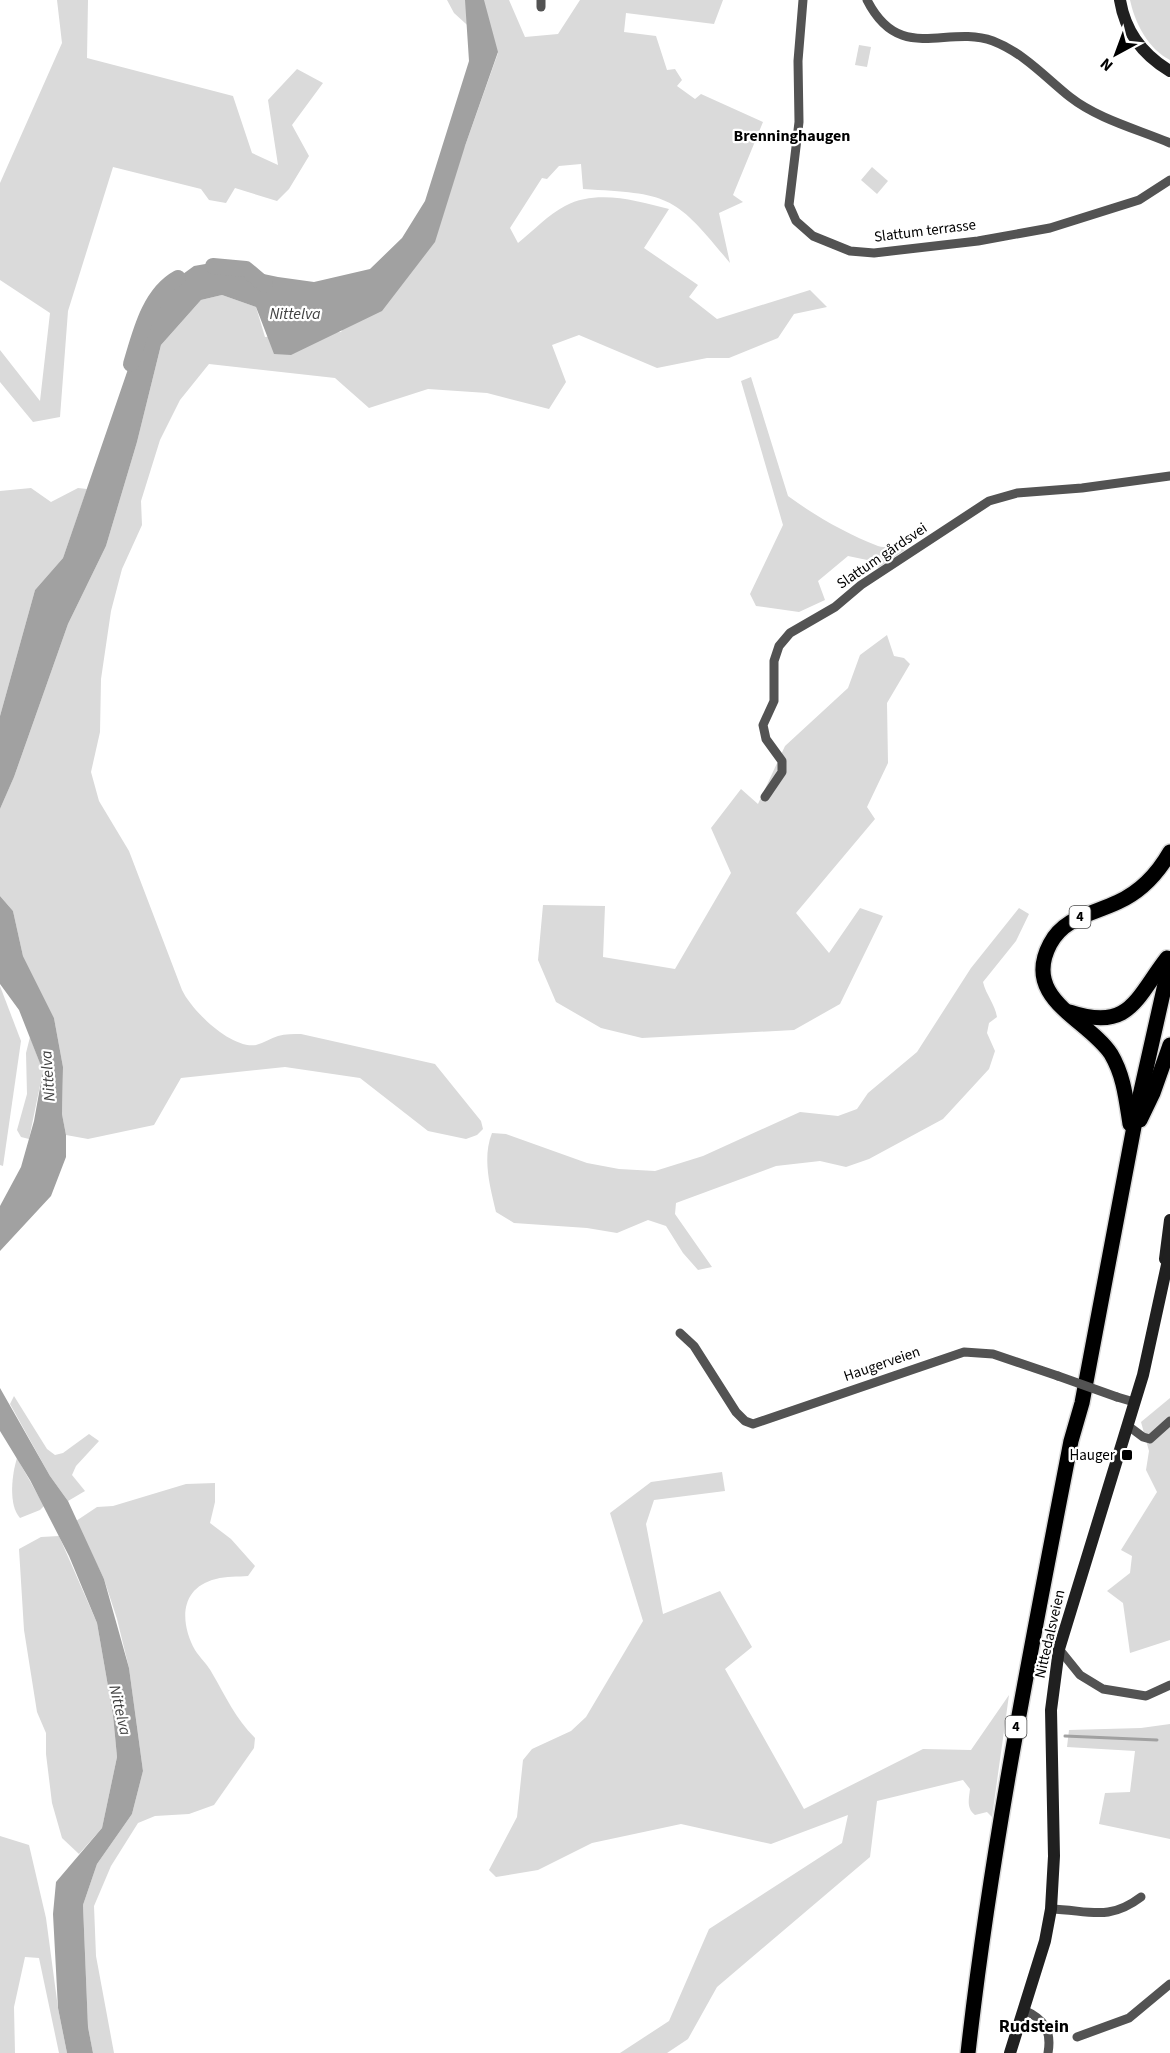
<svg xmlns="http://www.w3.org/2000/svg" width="1170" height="2053" font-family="'Source Sans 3',sans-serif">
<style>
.green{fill:#dadada}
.water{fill:#a1a1a1}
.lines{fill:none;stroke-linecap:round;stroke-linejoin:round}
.stream{stroke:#a1a1a1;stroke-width:3}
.river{stroke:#a1a1a1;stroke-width:16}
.trunk-casing{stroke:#dbdbdb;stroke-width:18}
.minor{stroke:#535353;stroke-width:9}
.secondary{stroke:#202020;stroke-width:12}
.trunk{stroke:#000;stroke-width:15}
.minor-bridge{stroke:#535353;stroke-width:9}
.poi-dot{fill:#000;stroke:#fff;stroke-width:2}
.labels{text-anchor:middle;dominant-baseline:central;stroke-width:4.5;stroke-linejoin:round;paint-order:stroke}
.shield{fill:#fff;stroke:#4c4c4c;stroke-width:1.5}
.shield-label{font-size:14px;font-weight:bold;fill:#000}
.street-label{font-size:15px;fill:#000;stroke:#fff}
.poi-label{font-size:15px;fill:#000;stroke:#fff;text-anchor:end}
.neighbourhood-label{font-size:16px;font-weight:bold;fill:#000;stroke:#fff}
.water-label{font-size:16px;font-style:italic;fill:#424242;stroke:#fff}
.quarter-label{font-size:18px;font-weight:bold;fill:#000;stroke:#fff}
</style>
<rect width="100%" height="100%" fill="#fff"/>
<g class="green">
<path d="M57 0H88L87 58 233 96 252 153 278 165 268 100 297 69 323 83 292 125 309 156 289 189 277 201 235 188 226 203 209 200 201 189 113 167 68 311 60 417 33 422 0 382V350L40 401 50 313 0 280V183L62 43Z"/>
<path d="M447 0H509L525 37 558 34 580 0H723L714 24 626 13 624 32 656 36 667 70 675 69 682 80 677 86 695 99 701 94 763 122 733 195 743 202 719 213 730 263C674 195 671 194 583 189L581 164 559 166 547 179 542 178 510 228 518 243C533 231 549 214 565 206 598 189 636 201 669 209L644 248 698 285 689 297 717 319 810 290 827 307 794 314 778 338 729 358H707L657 368 579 335 552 345 566 382 549 409 487 393 428 389 369 408 335 378 209 364 180 400 160 440 141 501 142 525 122 569 111 611 101 679 100 732 91 772 99 801 129 851 182 990C192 1011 231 1049 256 1045 264 1043 271 1038 278 1036 285 1034 294 1034 301 1034L435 1064 481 1121 483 1129 477 1135 466 1139 428 1131 360 1078 285 1067 181 1078 154 1125 88 1139 66 1135 62 1114 63 1067 54 1018 23 956 13 911 0 896V809L14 777 68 624 106 546 137 442 161 345 201 300 222 295 256 307 265 337 341 332 465 146 498 53 454 13Z"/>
<path d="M1130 0H1170V60C1148 49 1135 23 1130 0Z"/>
<path d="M859 45 871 47 867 67 855 65Z"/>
<path d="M872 167 888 181 877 194 861 180Z"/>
<path d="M751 377 788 496C815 516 847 534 878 546 888 549 896 545 905 550L878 568 872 561 848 556 818 581 825 600 799 612 756 606 750 594 783 525 741 381Z"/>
<path d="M31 488 51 502 78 488 87 489 63 558 35 590 0 716V491Z"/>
<path d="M887 635 894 656 904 658 910 664 887 703 888 763 867 807 875 819 796 913 829 953 860 908 883 916 840 1004 794 1030 642 1038 601 1028 556 1002 538 960 543 905 605 906 603 957 675 969 731 873 711 828 741 789 758 804 785 746 848 688 860 655Z"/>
<path d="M1019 908 1029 914 1016 941 983 982C986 995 995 1004 997 1017L989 1023 987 1033 995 1051 989 1069 943 1119 869 1159 846 1167 820 1161 776 1166 676 1203 675 1214 712 1267 698 1270 683 1253 666 1226 648 1220 617 1233 587 1228 514 1223 496 1212C490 1187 482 1158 492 1133L506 1134 587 1163 619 1169 655 1171 703 1156 800 1112 838 1116 857 1109 868 1093 917 1052 971 968Z"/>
<path d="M0 986 21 1041 3 1166 0 1165Z"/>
<path d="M30 1037 43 1071 29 1139 21 1137 17 1130 27 1094 26 1053Z"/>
<path d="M14 1396 47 1449 55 1455 63 1453 89 1434 99 1441 76 1466 72 1475 85 1491 68 1501 50 1476 10 1404Z"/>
<path d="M1170 1398V1640L1130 1653 1123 1603 1107 1591 1130 1573 1132 1556 1121 1550 1157 1492 1146 1470 1149 1451 1141 1422Z"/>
<path d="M17 1458 44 1506 40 1510 20 1518C8 1505 12 1474 17 1458Z"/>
<path d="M722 1472 725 1491 654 1500 646 1524 663 1614 720 1591 752 1647 725 1669 804 1809 923 1749 971 1750 1009 1695 992 1817 987 1812 975 1815C966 1808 969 1799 970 1789L963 1780 877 1801 870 1857 717 1987 688 2039 667 2053H620L669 2021 709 1929 842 1843 848 1815 771 1844 681 1824 592 1843 538 1870 496 1877 489 1870 517 1817 523 1760 532 1749 571 1731 586 1717 643 1621 610 1513 651 1482Z"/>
<path d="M215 1483V1502L210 1523 231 1539 255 1566 248 1576C238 1577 226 1576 216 1579 179 1588 180 1623 195 1650 200 1658 208 1665 212 1673 226 1697 235 1718 255 1738L254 1748 214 1805 189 1814 155 1816 138 1823 111 1866 94 1906 96 1956 114 2053H93L88 2027 83 1905 97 1864 132 1814 143 1771 129 1668 117 1619 104 1579 76 1521 97 1507 113 1506 186 1484Z"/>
<path d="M59 1536 97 1623 113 1715 117 1757 102 1828 79 1854 62 1838 52 1803 46 1754V1733L37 1712 24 1630 19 1549 41 1537Z"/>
<path d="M1170 1724V1839L1099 1824 1105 1793 1130 1792 1135 1751 1067 1747 1069 1730 1141 1728Z"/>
<path d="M0 1836 29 1845 46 1918 58 2008 67 2053H59L39 1958 25 1957 14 2007 15 2053H0Z"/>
</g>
<g class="water">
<path d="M465 0H484L498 52 465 146 435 242 382 311 291 355 274 354 256 307 222 295 201 300 161 345 137 442 106 546 68 624 14 777 0 809V716L35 590 63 558 147 314 172 282 194 266 211 263 278 277 314 282 370 269 402 238 425 201 469 61Z"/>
<path d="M0 896 13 911 23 956 54 1018 63 1067 62 1114 66 1135V1157L51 1196 0 1251V1206L21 1167 34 1121 43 1071 19 1010 0 984Z"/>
<path d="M0 1388 50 1476 68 1501 104 1579 129 1668 143 1771 132 1814 97 1864 83 1905 88 2027 93 2053H67L58 2008 53 1914 56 1882 102 1828 117 1757 113 1715 97 1623 69 1556 30 1480 0 1431Z"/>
</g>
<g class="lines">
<path class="stream" d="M1065 1736 1157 1740"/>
<g class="river">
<path d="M213 266 246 269 265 285"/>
<path d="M131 364C140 334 149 294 178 278"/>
</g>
<g class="trunk-casing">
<g id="trunk">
<path d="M1070 1012C1130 1032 1136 998 1167 958"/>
<path d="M1140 1120 1153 1093 1170 1045"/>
<path d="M1130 1124C1126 1099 1124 1076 1111 1054 1088 1019 1021 999 1050 944 1064 917 1093 914 1118 902 1140 892 1158 873 1170 852"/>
<path d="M968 2053C991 1847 1032 1644 1071 1441L1082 1403 1139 1100 1170 962"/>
</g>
</g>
<g class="minor">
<path d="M803 0 798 61 799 122 789 205 796 221 813 236 850 251 874 253 978 241 1050 228 1139 200 1170 180"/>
<path d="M867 0C900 65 946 24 993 41 1024 53 1045 77 1070 97 1098 119 1137 129 1170 143"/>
<path d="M541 7V0"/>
<path d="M765 797 782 772V761L766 739 763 725 774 701V661L779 646 790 633 835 607 861 585 989 501 1017 493 1082 488 1170 476"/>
<path d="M680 1333 694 1346 736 1412 745 1421 753 1424 964 1352 993 1354 1058 1376"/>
<path d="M1117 1397 1134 1402"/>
<path d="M1127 1425 1143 1437 1150 1439 1170 1421"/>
<path d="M1059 1649 1080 1675 1103 1689 1146 1696 1170 1685"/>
<path d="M1051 1909C1089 1910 1108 1922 1141 1897"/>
<path d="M1024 2010C1044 2019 1052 2030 1048 2053"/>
<path d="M1077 2037 1129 2018 1170 1984"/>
</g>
<g class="secondary">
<path d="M1120 0C1125 31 1143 55 1170 71"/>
<path d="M1165 1259 1170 1220"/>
<path d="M1010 2053 1045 1941 1051 1909 1054 1856 1051 1710 1059 1649 1143 1375 1170 1251"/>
</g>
<use href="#trunk" class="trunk"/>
<path class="minor-bridge" d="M1058 1376 1117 1397"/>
</g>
<rect class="poi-dot" x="1121" y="1449" width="12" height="12" rx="3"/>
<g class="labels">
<g class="shield">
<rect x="1069.5" y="906" width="21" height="22" rx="4.5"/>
<rect x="1005.5" y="1716" width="21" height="22" rx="4.5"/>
</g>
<g class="shield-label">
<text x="1080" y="917">4</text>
<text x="1016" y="1727">4</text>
</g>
<g class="street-label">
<text transform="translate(925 231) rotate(-7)">Slattum terrasse</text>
<text transform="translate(882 556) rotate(-34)">Slattum gårdsvei</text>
<text transform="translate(882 1364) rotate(-19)">Haugerveien</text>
<text transform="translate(1050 1634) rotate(-77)">Nittedalsveien</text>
</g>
<g class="poi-label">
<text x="1115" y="1455">Hauger</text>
</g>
<g class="neighbourhood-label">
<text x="792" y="136">Brenninghaugen</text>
</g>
<g class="water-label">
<text x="295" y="314">Nittelva</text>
<text transform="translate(48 1076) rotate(-94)">Nittelva</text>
<text transform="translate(120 1710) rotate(77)">Nittelva</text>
</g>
<g class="quarter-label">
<text x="1034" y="2026">Rudstein</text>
</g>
</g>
<g transform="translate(1116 54) rotate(221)" stroke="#ffffff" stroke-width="4.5" paint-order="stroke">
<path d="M0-4.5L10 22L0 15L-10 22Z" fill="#000000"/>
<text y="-9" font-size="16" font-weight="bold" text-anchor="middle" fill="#000000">N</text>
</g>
</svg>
